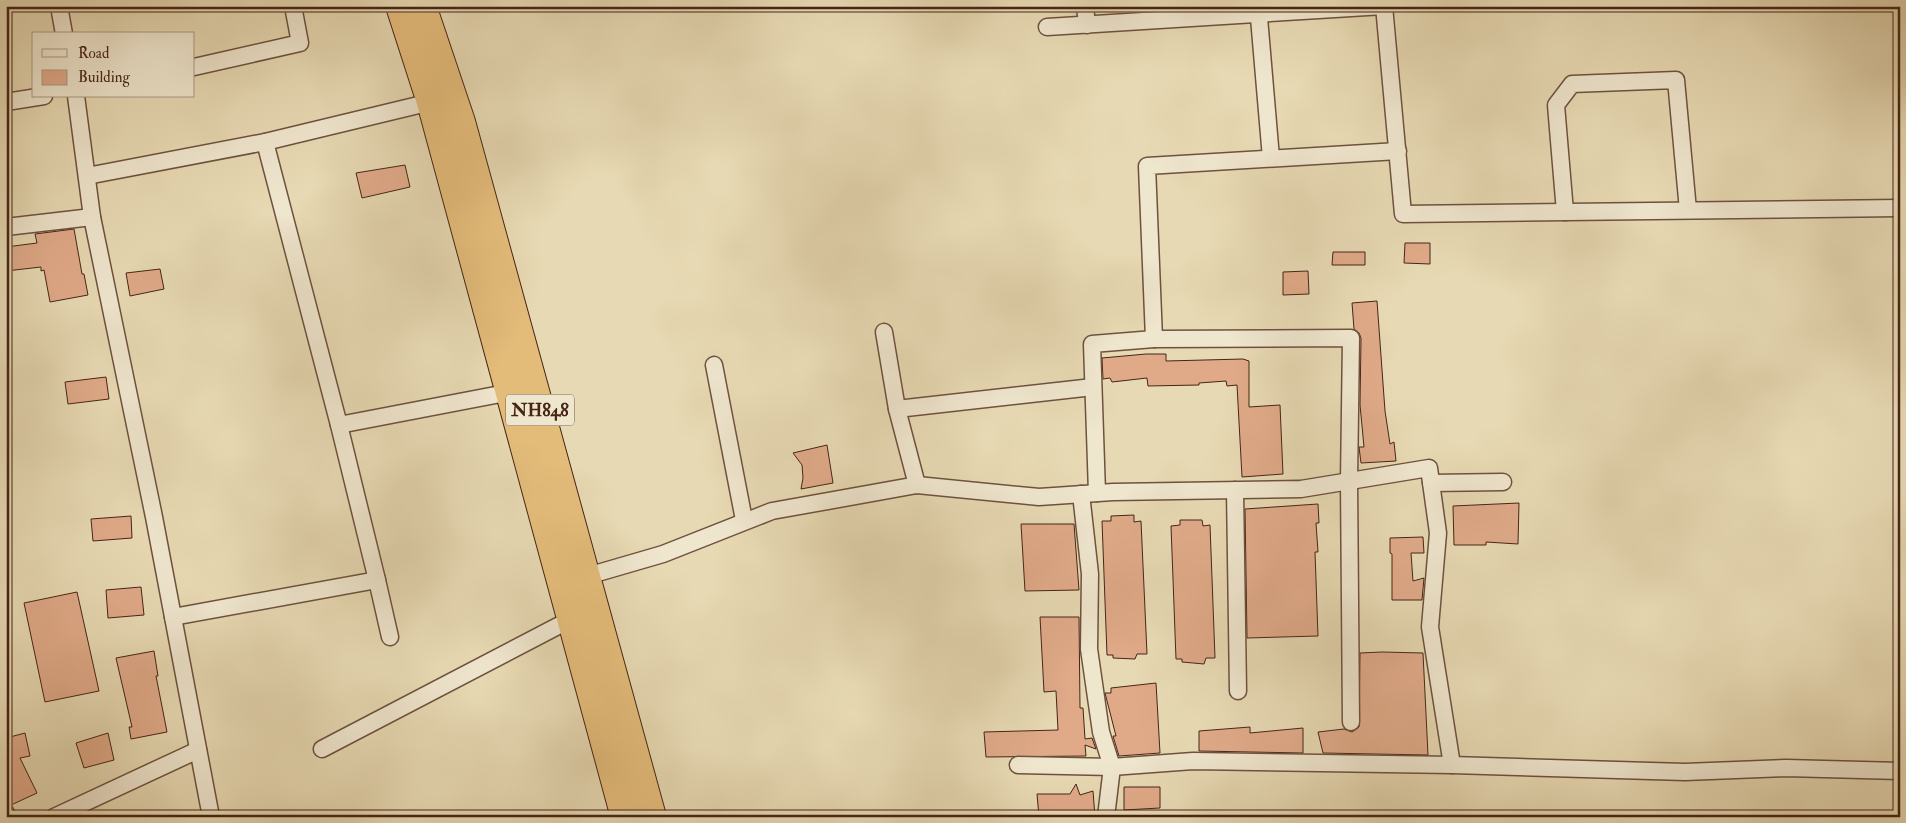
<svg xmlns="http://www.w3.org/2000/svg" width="1906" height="823" font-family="'IM FELL Double Pica',serif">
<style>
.building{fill:#e0aa89;stroke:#462516}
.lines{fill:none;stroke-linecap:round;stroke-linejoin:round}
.street-casing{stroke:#6e523d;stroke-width:19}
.highway-casing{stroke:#462516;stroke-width:30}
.street{stroke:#efe6ce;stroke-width:16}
.highway{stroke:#e4bc7a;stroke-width:28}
.labels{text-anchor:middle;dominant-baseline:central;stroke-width:5;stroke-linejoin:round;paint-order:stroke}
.shield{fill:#efe6ce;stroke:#795f4d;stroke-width:1}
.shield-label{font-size:18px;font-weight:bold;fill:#462516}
</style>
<rect width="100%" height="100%" fill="#e7d9b3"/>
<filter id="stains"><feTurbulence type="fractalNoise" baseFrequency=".004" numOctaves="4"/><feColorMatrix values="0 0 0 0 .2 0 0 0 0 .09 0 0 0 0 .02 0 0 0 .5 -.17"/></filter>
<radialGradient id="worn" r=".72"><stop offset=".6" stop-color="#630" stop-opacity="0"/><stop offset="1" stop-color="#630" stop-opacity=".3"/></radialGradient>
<g class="building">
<path d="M405 165 410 187 362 198 356 173Z"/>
<path d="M74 229 82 274H84L88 295 50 302 44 270 41 271V267L6 271V247L37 243 35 234Z"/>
<path d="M1405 243H1430V264L1404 263Z"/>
<path d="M1333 252H1365V265H1332Z"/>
<path d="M160 269 164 289 130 296 126 273Z"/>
<path d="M1308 271 1309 294 1283 295V272Z"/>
<path d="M1377 301 1385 411 1390 444 1394 442 1396 461 1361 463 1359 447H1364L1360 405 1361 338 1359 333 1354 329 1352 303Z"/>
<path d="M1146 354H1166V361L1243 359 1249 361V407L1280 405 1283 474 1242 477 1237 385 1227 386 1226 381 1199 383V385L1148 386 1147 378 1112 382 1110 378 1103 379 1102 358Z"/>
<path d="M106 377 109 399 68 404 65 382Z"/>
<path d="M827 445 833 483 801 489 803 478 802 465 793 453Z"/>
<path d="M1519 503 1518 544 1486 542V545H1454L1453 506Z"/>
<path d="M1318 504 1319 523H1316L1318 552H1315L1318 636 1247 638 1245 509Z"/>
<path d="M1134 515V522L1141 521 1147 654H1137L1135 659 1113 658V655H1107L1102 521H1111V516Z"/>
<path d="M131 516 132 538 93 541 91 519Z"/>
<path d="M1180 520H1202L1203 526 1210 525 1215 658H1206L1204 664 1182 662V659H1176L1171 526 1180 525Z"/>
<path d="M1021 524H1074L1079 590 1025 591Z"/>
<path d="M1423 537 1424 553H1411L1413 581 1424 578 1422 600H1392V554L1390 553V538Z"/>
<path d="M141 587 144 615 108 618 106 590Z"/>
<path d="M77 592 99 691 45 702 24 603Z"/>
<path d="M1040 617H1079L1080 708H1083L1085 739 1092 738 1096 749 1085 745 1086 756 986 757 984 732 1058 730 1056 691 1044 692Z"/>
<path d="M154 651 158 676H156L167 732 131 739 129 727H132L116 658Z"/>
<path d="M1382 652 1423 653 1428 755 1323 753 1318 732 1344 729 1352 732 1359 727 1360 653Z"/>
<path d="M1156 683 1160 753 1119 756 1113 736H1116L1105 693H1111V688Z"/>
<path d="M1250 727V733L1303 728V753L1199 751V731Z"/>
<path d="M6 729 10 737 25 733 30 756 20 758 37 793 11 805 6 796Z"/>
<path d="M108 733 114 760 84 768 76 743Z"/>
<path d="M1076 784 1080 795 1093 791 1095 817H1039L1037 794H1070Z"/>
<path d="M1124 787H1160V808L1124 810Z"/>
</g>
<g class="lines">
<g class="street-casing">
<g id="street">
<path d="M59 6 64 34"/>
<path d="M1085 6 1087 25"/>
<path d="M1258 6 1271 158"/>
<path d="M1384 6 1403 214 1900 208"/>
<path d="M1047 27 1384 6"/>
<path d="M194 67 300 43 293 6"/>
<path d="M76 96 92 217 154 517 211 817"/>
<path d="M6 102 44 96"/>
<path d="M265 142 339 425 511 392"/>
<path d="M87 176 265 142 431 102"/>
<path d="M1565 212 1556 105 1572 84 1676 80 1688 210"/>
<path d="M6 227 92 217"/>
<path d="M884 332 897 409 917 485"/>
<path d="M714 365 744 520"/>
<path d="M897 409 1093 387"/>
<path d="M339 425 377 580"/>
<path d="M1431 483 1503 482"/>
<path d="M1235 490 1238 691"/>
<path d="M1097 493 1092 344 1154 339"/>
<path d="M1081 494 1090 574 1089 649 1101 732 1112 767 1106 817"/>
<path d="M577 579 663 554 772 511 917 485 1039 497 1113 492 1301 489 1429 468 1438 533 1430 627 1452 765 1685 772 1786 768 1900 771"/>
<path d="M173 617 377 580 390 637"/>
<path d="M1351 722 1349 481 1351 338 1154 339 1147 166 1398 151"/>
<path d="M322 749 579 615"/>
<path d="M1018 765 1112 767 1193 761 1452 765"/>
<path d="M6 813 7 817"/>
<path d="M54 817 198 750"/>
</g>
</g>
<g class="highway-casing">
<g id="highway">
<path d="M400 6 431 102 625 817"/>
<path d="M422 6 461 122 652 817"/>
</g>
</g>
<use href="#street" class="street"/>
<use href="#highway" class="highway"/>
</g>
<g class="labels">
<rect class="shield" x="506" y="394.5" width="68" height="31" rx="4"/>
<g class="shield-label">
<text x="540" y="410">NH848</text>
</g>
</g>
<rect width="1906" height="823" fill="none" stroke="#e7d9b3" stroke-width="25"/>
<rect x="8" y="8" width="1891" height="808" fill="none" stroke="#462516" stroke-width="2.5"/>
<rect x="12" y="12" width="1881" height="798" fill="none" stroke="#462516"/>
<rect x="32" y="32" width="162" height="65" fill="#efe6ce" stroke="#ab9984"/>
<rect x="42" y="49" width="25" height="8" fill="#efe6ce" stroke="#ab9984"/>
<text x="78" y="58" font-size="15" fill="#462516">Road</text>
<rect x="42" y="70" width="25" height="15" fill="#e0aa89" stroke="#ab9984"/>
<text x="78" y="82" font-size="15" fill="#462516">Building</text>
<rect width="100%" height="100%" filter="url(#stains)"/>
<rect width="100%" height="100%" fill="url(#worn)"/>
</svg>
